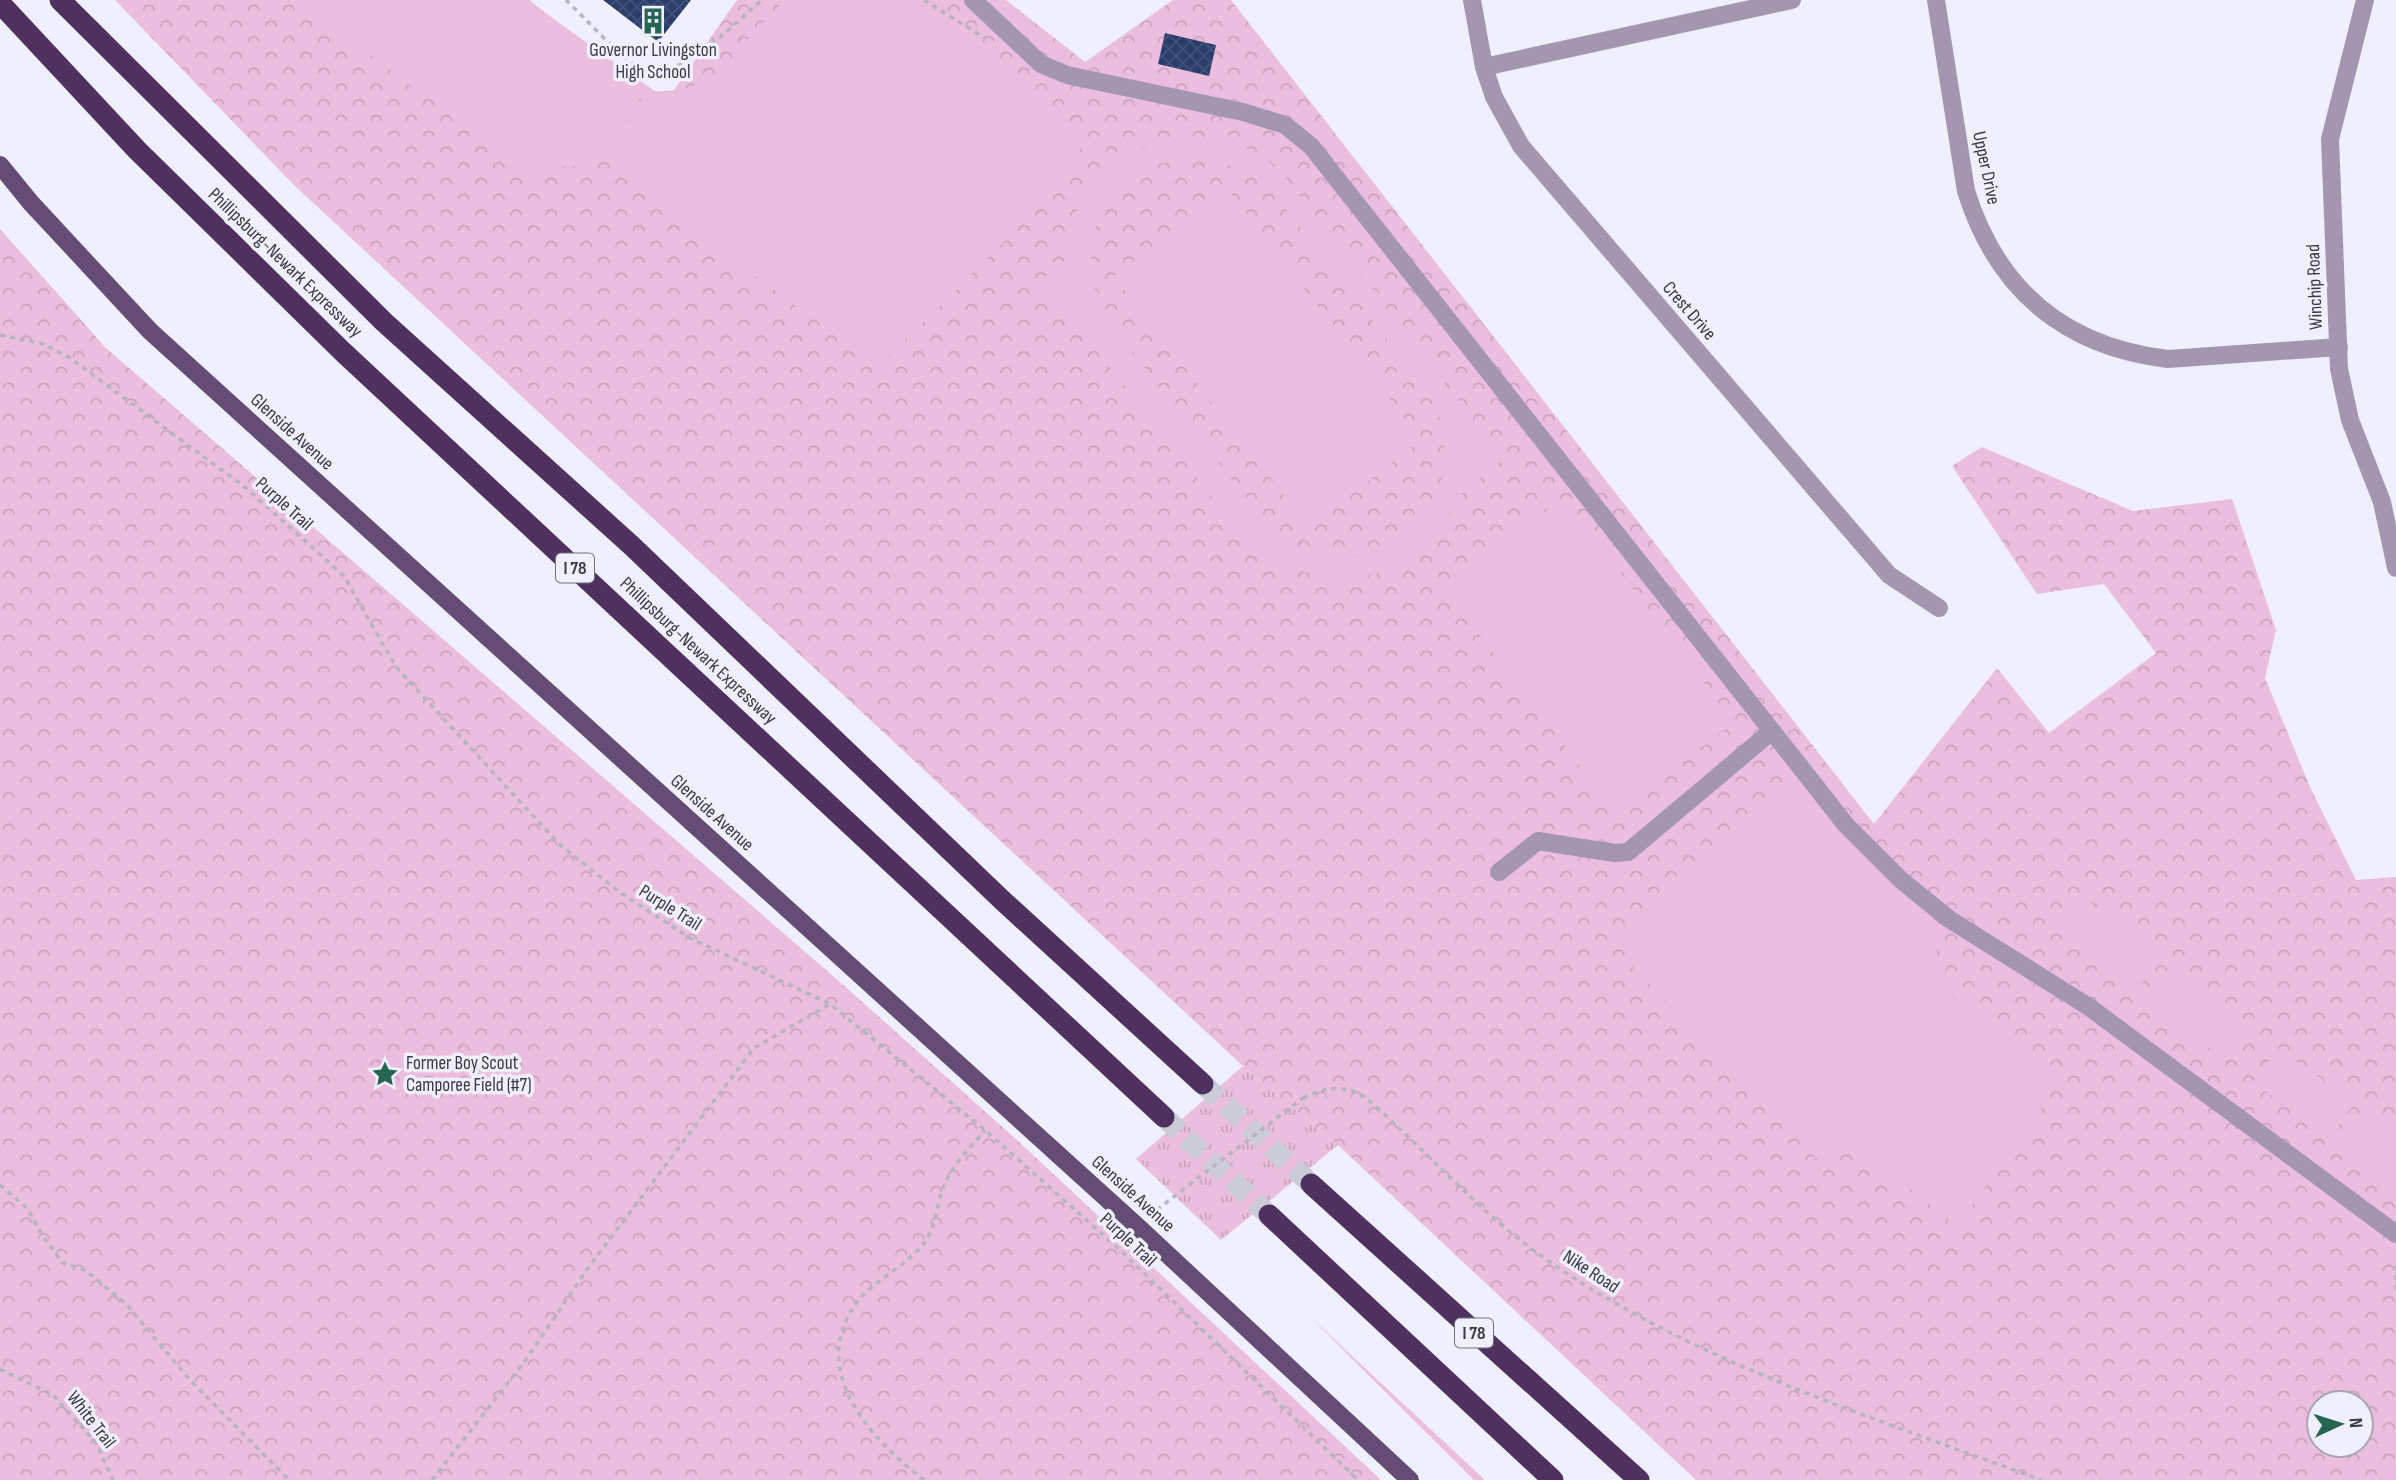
<svg xmlns="http://www.w3.org/2000/svg" width="2396" height="1480" font-family="'Sofia Sans Condensed',sans-serif">
<style>
.grass{fill:url(#grass-tufts)}
.forest{fill:url(#forest-crowns);fill-rule:evenodd}
.pitch{fill:#ebbddf;fill-rule:evenodd}
.building{fill:url(#building-cross-hatch)}
.lines{fill:none;stroke-linecap:round;stroke-linejoin:round}
.highway-tunnel{stroke:#cccbd8;stroke-width:21;stroke-dasharray:21 10;stroke-linecap:butt}
.path{stroke:#b6b5c3;stroke-width:3.5;stroke-dasharray:5 5;stroke-linecap:butt}
.minor{stroke:#a496ae;stroke-width:18}
.major{stroke:#654c74;stroke-width:18}
.highway{stroke:#4f315f;stroke-width:21}
.path-bridge{stroke:#b6b5c3;stroke-width:3.5;stroke-dasharray:5 5;stroke-linecap:butt}
.labels{text-anchor:middle;dominant-baseline:central;stroke-width:7;stroke-linejoin:round;paint-order:stroke}
.shield{fill:#f0effd;stroke:#71707d;stroke-width:2}
.shield-label{font-size:18px;font-weight:bold;fill:#3a3946}
.poi-label{font-size:19px;fill:#3a3946;stroke:#f0effd}
.street-label{font-size:19px;fill:#3a3946;stroke:#f0effd}
</style>
<defs>
<pattern id="grass-tufts" width="24" height="20" patternUnits="userSpaceOnUse" patternTransform="scale(1.75)"><rect width="24" height="20" fill="#ebbddf"/><path d="M3 7l-1-3M5 7V3M7 7l1-3M15 17l-1-3M17 17v-4M19 17l1-3" fill="none" stroke="#caa3c1"/></pattern>
<pattern id="forest-crowns" width="20" height="18" patternUnits="userSpaceOnUse" patternTransform="scale(1.75)"><rect width="20" height="18" fill="#ebbddf"/><path d="M2 6a3 3 0 1 1 6 0M12 15a3 3 0 1 1 6 0" fill="none" stroke="#caa3c1"/></pattern>
<pattern id="building-cross-hatch" width="8" height="8" patternUnits="userSpaceOnUse" patternTransform="scale(1.75)"><rect width="8" height="8" fill="#2a3d6b"/><path d="M0 0l8 8M0 8l8-8" fill="none" stroke="#415179"/></pattern>
</defs>
<rect width="100%" height="100%" fill="#f0effd"/>
<path class="grass" d="M1243 1066 1338 1145 1221 1240 1136 1159Z"/>
<g class="forest">
<path d="M115 0H527L667 100 737 0H1006L1085 62 1173 0H1231L1874 824 1997 668 2049 733 2156 653 2104 584 2037 594 1952 466 1982 447 2133 511 2232 499 2276 630 2265 678 2310 787 2356 880 2396 877V1480H1696L1338 1145 1243 1066 295 186ZM2319 1403H2361V1445H2319Z"/>
<path d="M0 229 106 348 840 982 1017 1140 1381 1480H0Z"/>
<path d="M1309 1316 1485 1480H1474Z"/>
</g>
<g class="pitch">
<path d="M293 0H529L645 90 597 166 526 168Z"/>
<path d="M784 0H912L947 21 1046 98 1080 136 1082 147 1010 236 879 366 634 188 612 166 609 153 647 92 681 90 711 80Z"/>
<path d="M1196 135 1255 151 1282 173 1503 459C1489 471 1472 483 1459 497 1450 507 1446 523 1438 534 1410 571 1350 588 1307 573 1285 566 1265 553 1246 541L1041 279C1048 274 1062 266 1066 258 1071 245 1070 229 1075 215 1098 161 1140 142 1196 135ZM1195 157C1229 161 1252 174 1277 197L1431 397C1484 504 1377 602 1276 535L1108 322C1065 243 1105 164 1195 157Z"/>
<path d="M1227 188 1421 440 1309 528 1114 276Z"/>
<path d="M1563 497 1734 722 1617 814 1446 591Z"/>
<path d="M1796 784 1933 916 1941 988 2061 1080 1957 1226 1844 1136 1817 1159 1627 961 1629 931Z"/>
<path d="M2083 897 2161 957 2135 992 2058 933Z"/>
<path d="M2177 970 2251 1026 2225 1060 2151 1004Z"/>
<path d="M2278 1048 2355 1103 2328 1138 2253 1082Z"/>
<path d="M2363 1111 2396 1135V1188L2339 1146Z"/>
</g>
<g class="building">
<path d="M603 0H691L658 42Z"/>
<path d="M1165 33 1216 45 1209 76 1158 64Z"/>
</g>
<g class="lines">
<g class="highway-tunnel">
<path d="M1203 1084 1311 1184"/>
<path d="M1164 1117 1269 1215"/>
</g>
<g class="path">
<path d="M566 0C584 17 622 59 641 69 674 87 738 20 762 0"/>
<path d="M924 0 985 38"/>
<path d="M0 335 44 344 70 358 246 488 344 576 396 667 559 844 618 891 690 938 830 1004 985 1130 1119 1249 1358 1480"/>
<path d="M1303 1098C1326 1087 1343 1084 1365 1097 1427 1151 1479 1213 1547 1260 1693 1362 1875 1418 2041 1480"/>
<path d="M0 1185 28 1209 42 1235 63 1263 85 1270 127 1305 189 1379 289 1480"/>
<path d="M1149 1216 1189 1185"/>
<path d="M2396 1265V1294"/>
<path d="M0 1369 53 1395 96 1443 113 1480"/>
<path d="M432 1480 525 1361 588 1268 754 1048 830 1004"/>
<path d="M924 1480C870 1439 807 1370 857 1302 876 1278 912 1264 928 1237 936 1223 937 1206 942 1191 950 1167 969 1149 985 1130"/>
</g>
<g class="minor">
<path d="M973 0 1041 64 1067 75 1243 112 1285 125 1311 146 1846 825 1901 880 1949 919 2089 1007 2396 1234"/>
<path d="M1472 0 1484 67 1494 97 1521 146 1889 575 1939 608"/>
<path d="M1936 0 1966 191C1997 290 2065 347 2168 359L2339 347"/>
<path d="M2365 0 2330 139 2339 369 2350 420 2382 502 2396 568"/>
<path d="M1484 67 1792 0"/>
<path d="M1499 872 1538 841 1615 853 1628 852 1772 731"/>
</g>
<path class="major" d="M0 165 31 203 150 331 1137 1226 1410 1480"/>
<g class="highway">
<path d="M60 0 384 322 632 546 1002 900 1203 1084"/>
<path d="M0 3 137 150 343 352 1164 1117"/>
<path d="M1311 1184 1639 1480"/>
<path d="M1269 1215 1553 1480"/>
</g>
<path class="path-bridge" d="M1189 1185 1303 1098"/>
</g>
<defs>
<g id="building-bare" transform="scale(2.1)"><path d="M-4-6H4V6H1V3H-1V6H-4ZM-2.5-4.3h1.7v1.8h-1.7ZM.8-4.3h1.7v1.8H.8ZM-2.5-1h1.7V.8h-1.7ZM.8-1h1.7V.8H.8Z" fill="#256552" stroke="#f0effd" stroke-width="2.5" paint-order="stroke"/></g>
<g id="sight-bare" transform="scale(2.1)"><path d="M0-6L1.8-2.2L6-1.7L2.9 1.2L3.7 5.4L0 3.3L-3.7 5.4L-2.9 1.2L-6-1.7L-1.8-2.2Z" fill="#256552" stroke="#f0effd" stroke-width="2.5" paint-order="stroke"/></g>
</defs>
<g fill-rule="evenodd">
<use href="#building-bare" x="653" y="21"/>
<use href="#sight-bare" x="385" y="1074"/>
</g>
<g class="labels">
<g class="shield">
<rect x="556" y="553.5" width="38" height="29" rx="5"/>
<rect x="1455" y="1318.5" width="38" height="29" rx="5"/>
</g>
<g class="shield-label">
<text x="575" y="568">I 78</text>
<text x="1474" y="1333">I 78</text>
</g>
<g class="poi-label">
<text x="653" y="50">Governor Livingston<tspan x="653" dy="22">High School</tspan></text>
<text x="406" y="1063" text-anchor="start">Former Boy Scout<tspan x="406" dy="22">Camporee Field (#7)</tspan></text>
</g>
<g class="street-label">
<text transform="translate(1986 168) rotate(78)">Upper Drive</text>
<text transform="translate(285 263) rotate(44)">Phillipsburg-Newark Expressway</text>
<text transform="translate(2315 287) rotate(-92)">Winchip Road</text>
<text transform="translate(1689 311) rotate(49)">Crest Drive</text>
<text transform="translate(292 432) rotate(42)">Glenside Avenue</text>
<text transform="translate(284 504) rotate(42)">Purple Trail</text>
<text transform="translate(698 651) rotate(43)">Phillipsburg-Newark Expressway</text>
<text transform="translate(712 813) rotate(42)">Glenside Avenue</text>
<text transform="translate(670 908) rotate(32)">Purple Trail</text>
<text transform="translate(1133 1194) rotate(42)">Glenside Avenue</text>
<text transform="translate(1128 1240) rotate(43)">Purple Trail</text>
<text transform="translate(1591 1272) rotate(33)">Nike Road</text>
<text transform="translate(91 1420) rotate(52)">White Trail</text>
</g>
</g>
<g transform="translate(2340 1424) rotate(86)"><circle r="33" fill="#f0effd" stroke="#a7a6b4" stroke-width="2"/>
<path d="M0-5L12 26L0 18L-12 26Z" fill="#256552"/>
<text y="-10" font-size="19" font-weight="bold" text-anchor="middle" fill="#3a3946">N</text>
</g>
</svg>
